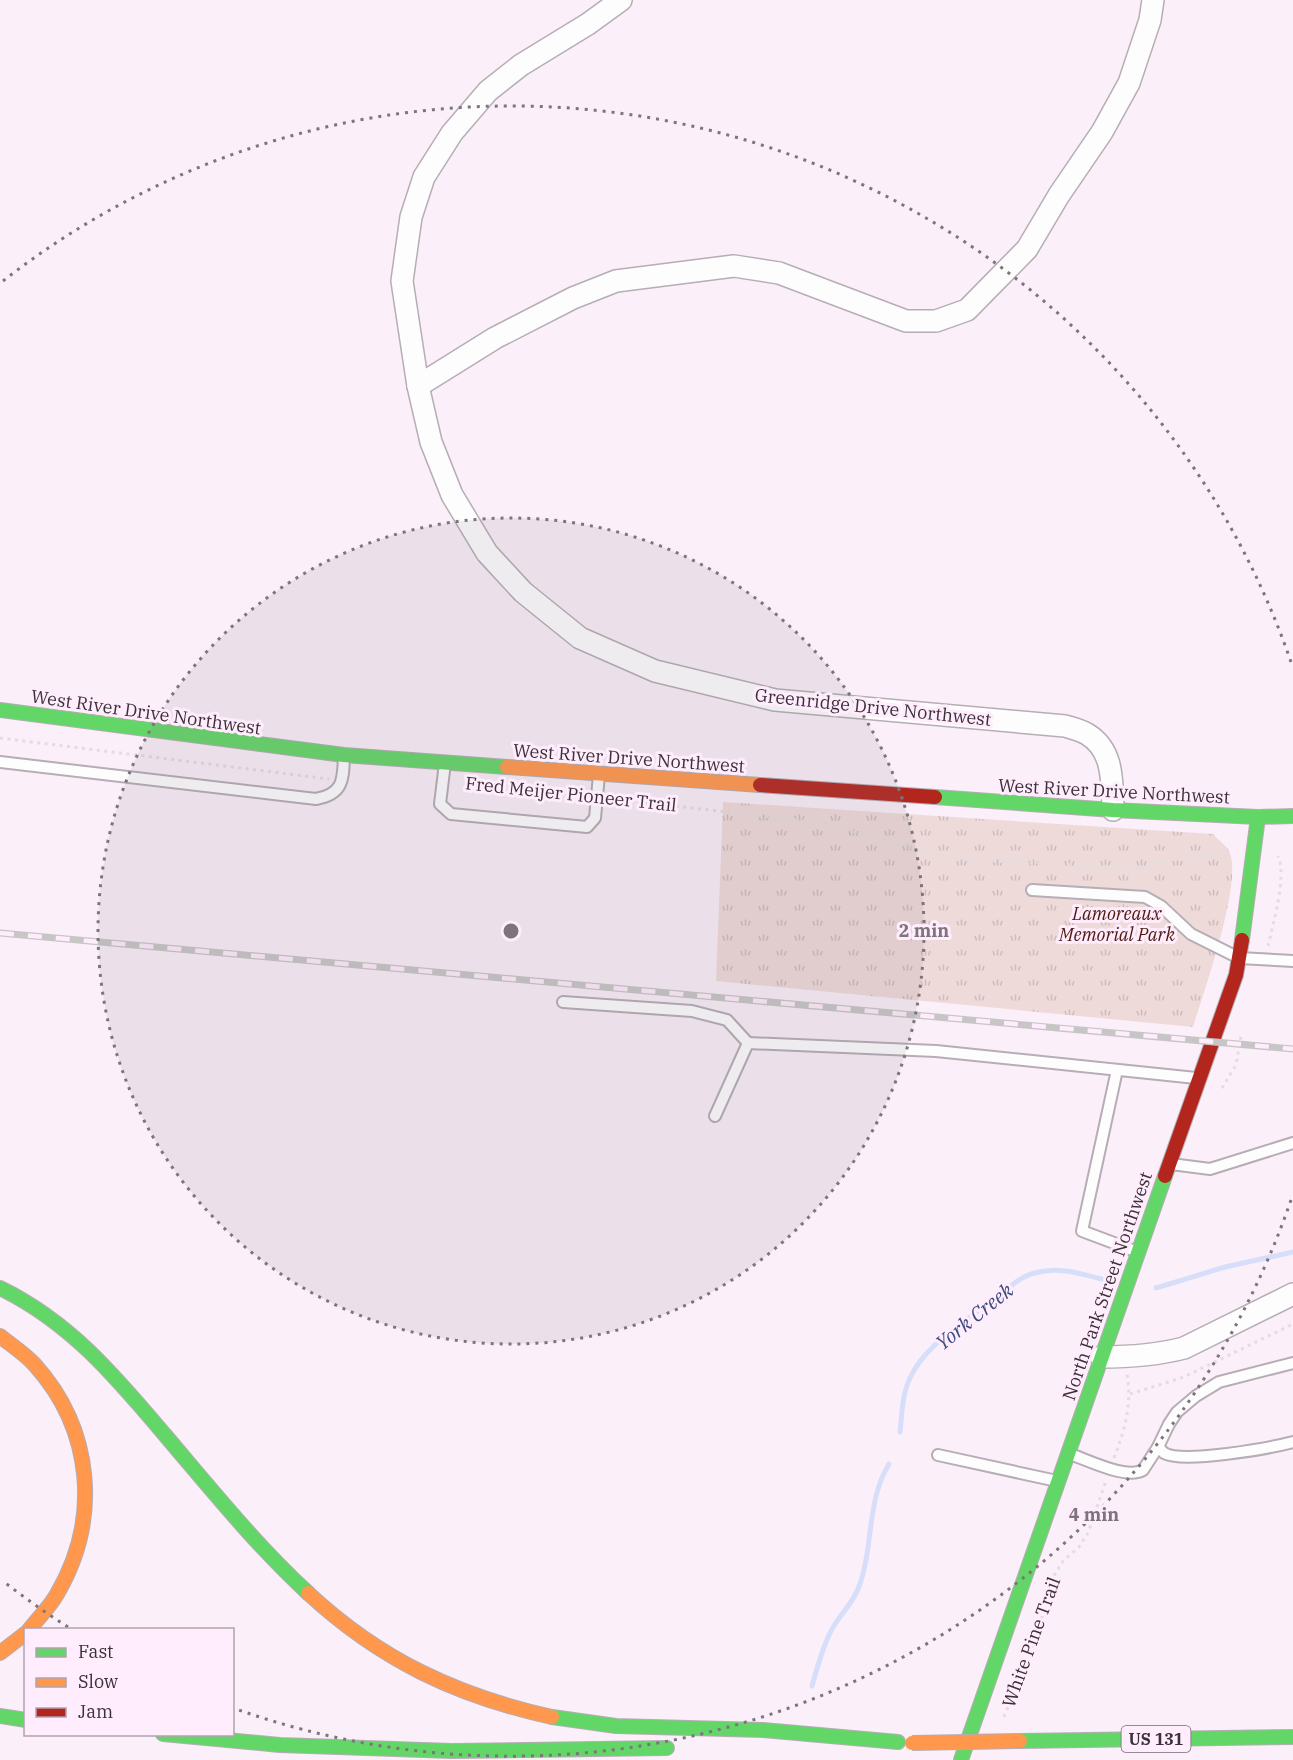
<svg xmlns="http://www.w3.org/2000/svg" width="1293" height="1760" font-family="'IBM Plex Serif',serif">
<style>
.park{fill:url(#park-tufts)}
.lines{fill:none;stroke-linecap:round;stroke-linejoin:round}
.stream{stroke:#d7defa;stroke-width:5}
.lane-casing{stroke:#b6adb5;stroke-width:14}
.street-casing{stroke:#b6adb5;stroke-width:24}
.fast-casing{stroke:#b6adb5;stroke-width:16}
.slow-casing{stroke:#b6adb5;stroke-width:16}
.jam-casing{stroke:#b6adb5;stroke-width:16}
.path{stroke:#e1dde0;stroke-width:3;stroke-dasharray:3 4.5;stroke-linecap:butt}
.lane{stroke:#fefdfe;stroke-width:10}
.street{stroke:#fefdfe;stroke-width:21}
.fast{stroke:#63d668;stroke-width:14}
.slow{stroke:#ff974d;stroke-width:14}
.jam{stroke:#b3261e;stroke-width:14}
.rail-casing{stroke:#c8c5c7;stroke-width:7}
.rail{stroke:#ffecfc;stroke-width:4.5;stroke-dasharray:14;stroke-linecap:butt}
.slow-bridge-casing{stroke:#b6adb5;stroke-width:16;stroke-linecap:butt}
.slow-bridge{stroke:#ff974d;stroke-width:14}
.ring{fill:none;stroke:#7e747c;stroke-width:3;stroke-dasharray:3 6}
.labels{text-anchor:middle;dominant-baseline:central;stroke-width:6;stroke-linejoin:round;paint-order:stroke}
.shield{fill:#ffecfc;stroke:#766a74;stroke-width:1.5}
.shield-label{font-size:16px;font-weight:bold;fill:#3b3239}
.street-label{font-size:18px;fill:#3b3239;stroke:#ffecfc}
.park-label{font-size:18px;font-style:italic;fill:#4f1a0d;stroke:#ffecfc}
.water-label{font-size:20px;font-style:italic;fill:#3a4c7c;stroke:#ffecfc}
.centre{fill:#7e747c;stroke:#ffecfc;stroke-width:3}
.ring-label{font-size:18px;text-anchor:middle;font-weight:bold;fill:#7e747c;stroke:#ffecfc;stroke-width:6;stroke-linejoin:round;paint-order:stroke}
</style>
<defs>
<pattern id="park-tufts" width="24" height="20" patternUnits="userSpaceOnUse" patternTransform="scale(1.5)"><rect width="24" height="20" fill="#efdada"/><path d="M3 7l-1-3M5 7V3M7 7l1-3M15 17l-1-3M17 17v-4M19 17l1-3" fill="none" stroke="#cebcbc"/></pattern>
</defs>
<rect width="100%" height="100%" fill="#fbf0f9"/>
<path class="park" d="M723 802 1213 834C1217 839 1226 845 1229 851 1244 879 1203 994 1193 1027L716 981Z"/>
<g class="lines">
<g class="stream">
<path d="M1156 1288 1225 1267 1293 1252"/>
<path d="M900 1432C902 1414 902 1395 910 1378 925 1345 962 1324 989 1303 1005 1292 1019 1275 1039 1272 1061 1267 1081 1274 1102 1279"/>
<path d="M812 1686C818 1665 824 1642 835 1624 842 1613 853 1602 858 1589 874 1549 866 1501 889 1464"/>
</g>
<g class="lane-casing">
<g id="lane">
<path d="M0 762 316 799C344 794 343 779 344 756"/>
<path d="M445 763 440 804 451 814 587 827 595 818 599 775"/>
<path d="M1032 890 1145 897 1161 906 1191 934 1239 958 1293 961"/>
<path d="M563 1002 692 1011 727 1020 748 1043"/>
<path d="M1117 1070 1082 1231 1138 1252"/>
<path d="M715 1116 748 1043 936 1051 1196 1078"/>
<path d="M1171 1164 1210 1169 1293 1143"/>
<path d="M1158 1447C1160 1449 1162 1451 1164 1453 1183 1464 1270 1448 1293 1442"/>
<path d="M1070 1454C1088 1460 1127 1480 1143 1470L1158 1447 1169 1424 1177 1412 1196 1396 1219 1382 1293 1363"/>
<path d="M938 1455 1057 1481"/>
</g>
</g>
<g class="street-casing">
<g id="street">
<path d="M621 0 588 24 521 65 488 91 452 133 424 177 411 217 402 281 418 386 431 442 452 495 487 553 523 592 580 638 655 671 775 700 1065 726C1072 728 1080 730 1087 734 1114 750 1112 782 1113 810"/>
<path d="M418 386 495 338 573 298 616 281 734 266 779 273 906 321H936L967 310 1027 249 1059 195 1102 132 1129 83 1150 20 1153 0"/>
<path d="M1101 1357C1129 1357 1157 1355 1184 1348L1293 1294"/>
</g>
</g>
<g class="fast-casing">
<g id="fast">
<path d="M0 710 344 755 507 767"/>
<path d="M935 797 1113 810 1258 817 1293 816"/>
<path d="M1242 940 1258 817"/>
<path d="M0 1288C70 1322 115 1376 165 1435 211 1489 256 1545 308 1593"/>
<path d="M0 1716 26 1720"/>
<path d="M552 1717 616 1726 763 1730 898 1742"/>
<path d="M163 1734 280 1745 452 1751 667 1748"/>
<path d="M1020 1741 1293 1737"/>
<path d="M961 1760 1165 1176"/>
</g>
</g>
<g class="slow-casing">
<g id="slow">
<path d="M507 767 760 785"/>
<path d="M0 1336C11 1345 25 1354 35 1365 93 1430 101 1519 57 1594 50 1607 38 1618 29 1630"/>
<path d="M308 1593C380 1660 457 1696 552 1717"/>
<path d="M0 1653 26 1633"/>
</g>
</g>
<g class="jam-casing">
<g id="jam">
<path d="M760 785 935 797"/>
<path d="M1165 1176 1236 975 1242 940"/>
</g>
</g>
<g class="path">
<path d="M0 738 329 779"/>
<path d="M631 801 823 823 952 859 1139 868"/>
<path d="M1126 884C1127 879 1128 875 1133 872 1149 860 1208 855 1229 854"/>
<path d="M1268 946C1273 924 1287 876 1278 856"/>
<path d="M1222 1088 1236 1065 1241 1036"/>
<path d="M1130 1394 1184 1377 1293 1324"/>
<path d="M1114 1458C1125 1429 1132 1406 1127 1374"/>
<path d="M1004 1717 1034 1644 1055 1574 1063 1561 1079 1547 1088 1533 1106 1481"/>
</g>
<use href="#lane" class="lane"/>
<use href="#street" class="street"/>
<use href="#fast" class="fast"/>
<use href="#slow" class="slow"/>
<use href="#jam" class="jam"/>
<g class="rail-casing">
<path id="rail" d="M0 933 1293 1049"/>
</g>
<use href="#rail" class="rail"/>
<g class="slow-bridge-casing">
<path id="slow-bridge" d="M912 1743 1020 1741"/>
</g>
<use href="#slow-bridge" class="slow-bridge"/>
</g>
<circle cx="511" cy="931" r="413" fill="#7e747c" fill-opacity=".12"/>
<g class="ring">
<circle cx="511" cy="931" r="413"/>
<path d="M1291 1200A825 825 0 0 1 236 1709M68 1627A825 825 0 0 1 3 1581M3 281A825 825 0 0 1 1291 662"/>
</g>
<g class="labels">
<rect class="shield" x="1121.5" y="1726" width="69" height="26" rx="4.5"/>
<g class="shield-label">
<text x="1156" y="1739">US 131</text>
</g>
<g class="street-label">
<text transform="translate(873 707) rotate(6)">Greenridge Drive Northwest</text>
<text transform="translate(146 712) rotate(8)">West River Drive Northwest</text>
<text transform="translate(629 758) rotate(4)">West River Drive Northwest</text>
<text transform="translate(1114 791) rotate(3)">West River Drive Northwest</text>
<text transform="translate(571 794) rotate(6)">Fred Meijer Pioneer Trail</text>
<text transform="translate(1107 1286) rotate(-71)">North Park Street Northwest</text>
<text transform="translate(1031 1642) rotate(-70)">White Pine Trail</text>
</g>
<g class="park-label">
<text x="1117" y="913">Lamoreaux<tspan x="1117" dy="21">Memorial Park</tspan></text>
</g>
<g class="water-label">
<text transform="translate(974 1316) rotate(-39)">York Creek</text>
</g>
</g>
<circle cx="511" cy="931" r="9" class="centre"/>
<g class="ring-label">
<text x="924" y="937">2 min</text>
<text x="1094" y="1521">4 min</text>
</g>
<rect x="24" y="1628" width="210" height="108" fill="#ffecfc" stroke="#b1a2ae" stroke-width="1.5"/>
<rect x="36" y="1648" width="30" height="9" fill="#63d668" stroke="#b1a2ae" stroke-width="1.5"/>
<text x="78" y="1658" font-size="18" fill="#3b3239">Fast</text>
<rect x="36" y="1678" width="30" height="9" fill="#ff974d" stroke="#b1a2ae" stroke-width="1.5"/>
<text x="78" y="1688" font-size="18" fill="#3b3239">Slow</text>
<rect x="36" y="1708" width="30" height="9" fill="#b3261e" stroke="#b1a2ae" stroke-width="1.5"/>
<text x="78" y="1718" font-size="18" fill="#3b3239">Jam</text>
</svg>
